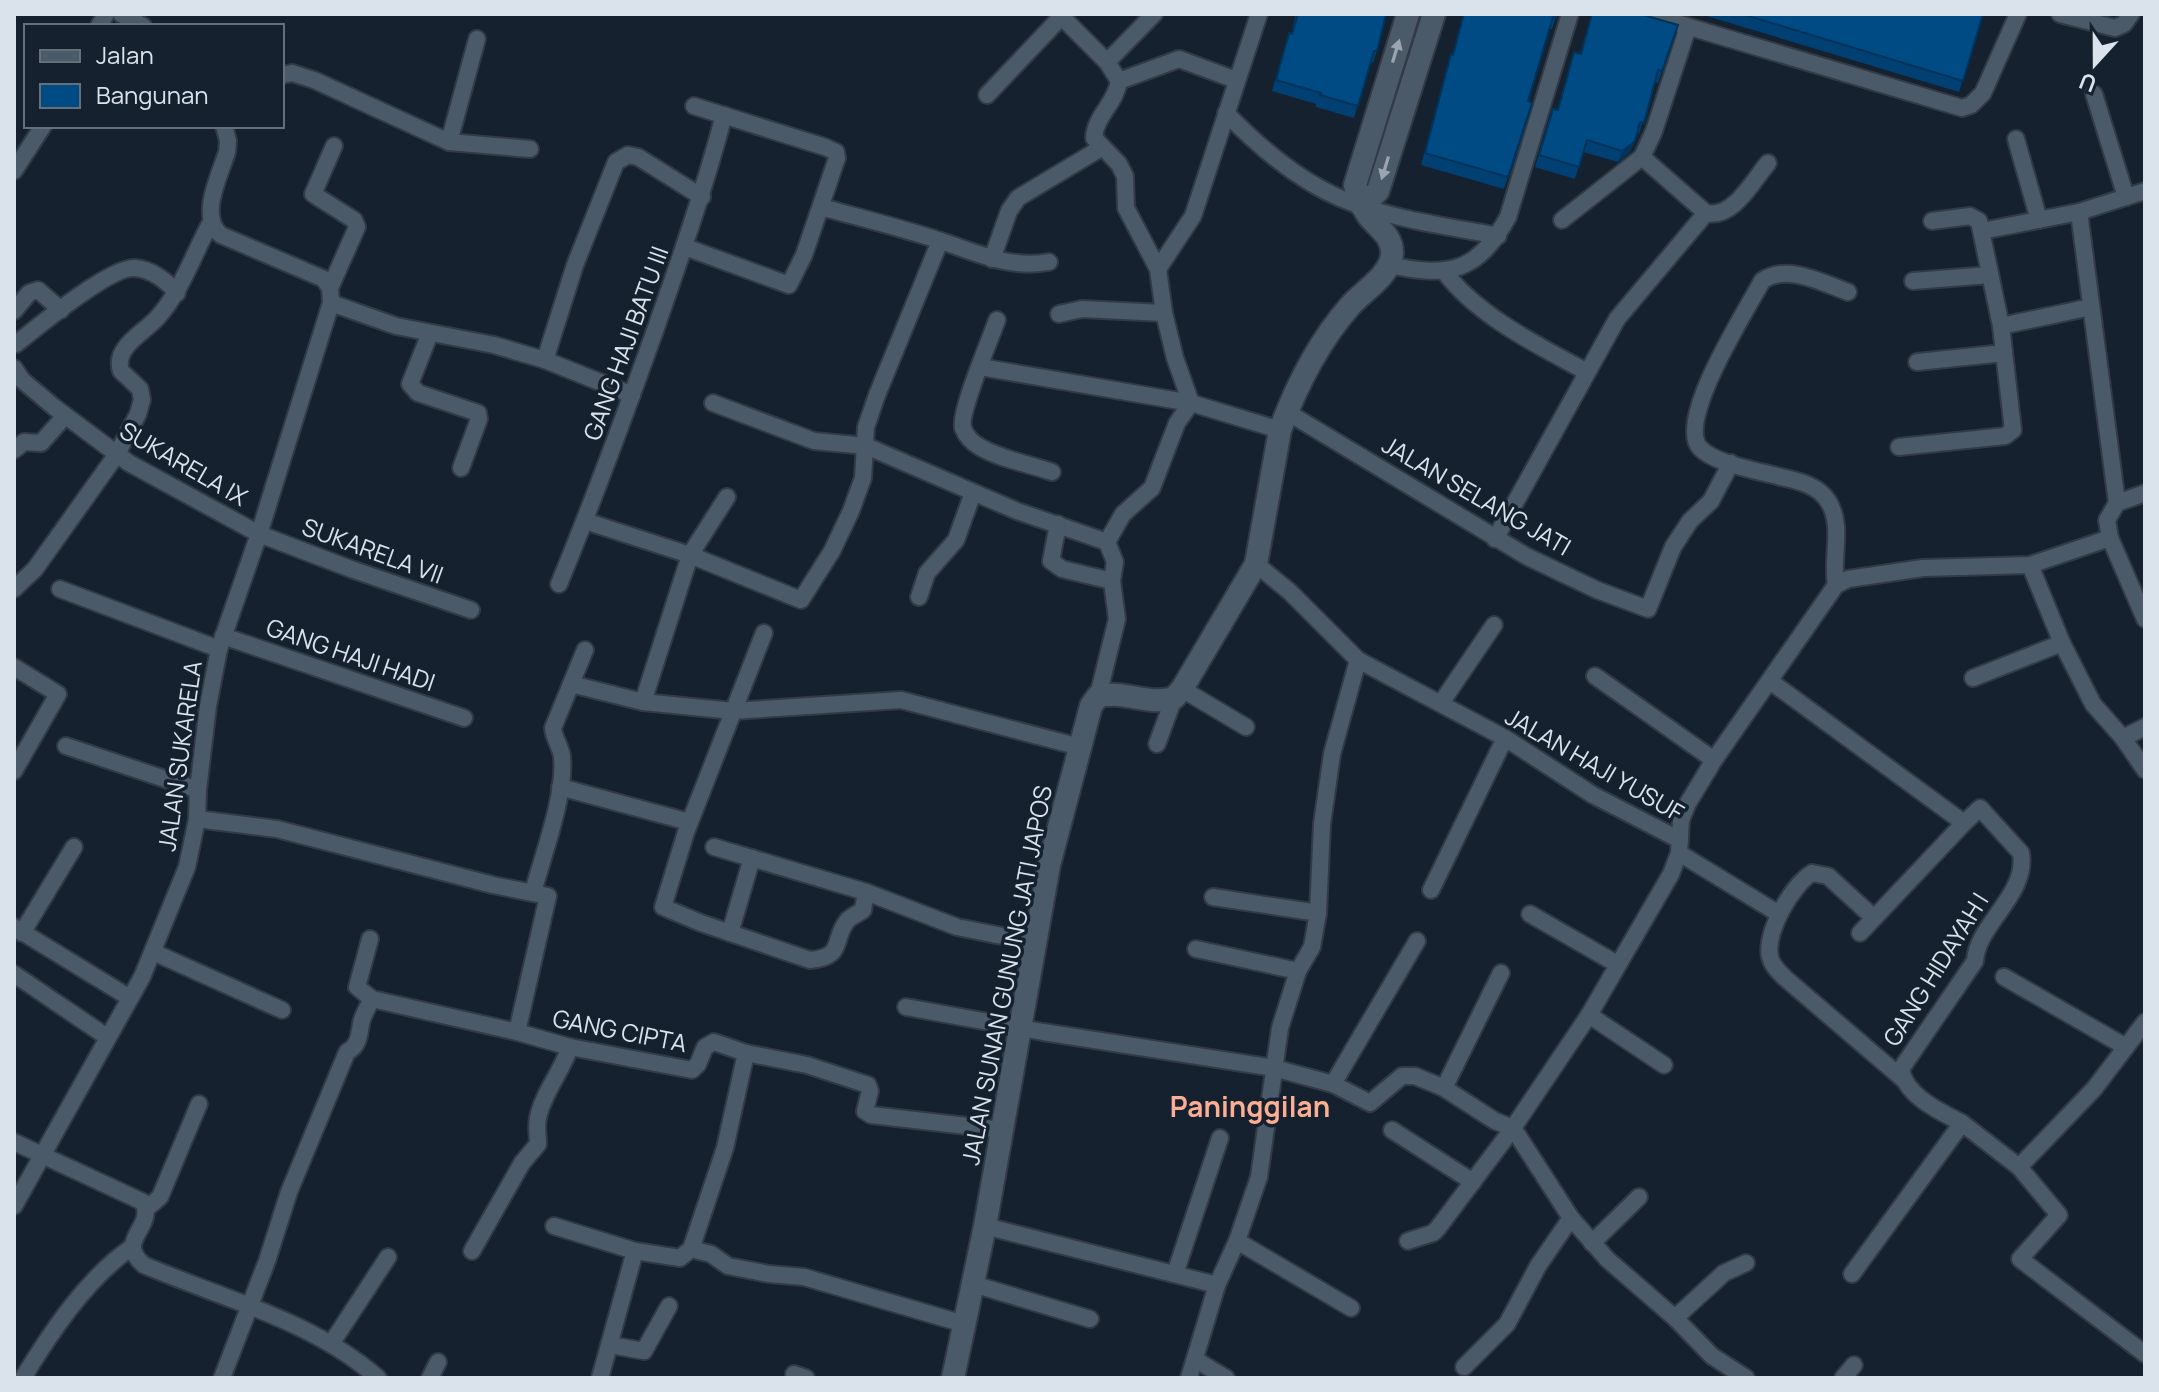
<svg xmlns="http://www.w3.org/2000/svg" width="2159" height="1392" font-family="Manrope,sans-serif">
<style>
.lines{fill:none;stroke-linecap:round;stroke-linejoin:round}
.street-casing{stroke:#323b45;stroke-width:20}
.secondary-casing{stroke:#323b45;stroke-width:26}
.street{stroke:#4b5a69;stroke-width:16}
.secondary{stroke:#4b5a69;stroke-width:22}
.wall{fill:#004072}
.shaded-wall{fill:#00345c}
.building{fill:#004b84;stroke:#00345c;stroke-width:2}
.oneway{fill:#9aa5b1}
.labels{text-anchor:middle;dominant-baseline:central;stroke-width:7;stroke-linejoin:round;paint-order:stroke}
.street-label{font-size:24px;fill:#dae3ec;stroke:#15212f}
.quarter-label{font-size:28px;font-weight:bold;fill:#fcae93;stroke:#15212f}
</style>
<rect width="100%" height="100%" fill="#15212f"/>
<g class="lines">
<g class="street-casing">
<g id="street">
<path d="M121 14 143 26"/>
<path d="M1059 14 1107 62 1119 81C1116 103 1095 116 1094 138L1119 164 1125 176 1126 208 1158 269 1164 313 1175 358 1191 403"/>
<path d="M1646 14 1962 108 1971 105 1983 93 2018 14"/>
<path d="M2060 14 2115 28 2124 24 2131 14"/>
<path d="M99 26 106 14"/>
<path d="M1107 62 1154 14"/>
<path d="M282 75 292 73 314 80 449 142 530 149"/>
<path d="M1119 81 1179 59 1236 80"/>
<path d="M2094 94 2126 197"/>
<path d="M987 95 1062 16"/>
<path d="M1226 113C1258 146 1298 180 1340 198 1389 219 1446 226 1498 236"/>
<path d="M2016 139 2039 220"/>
<path d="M449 142 477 39"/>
<path d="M1642 157 1706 213C1733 219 1752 182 1768 163"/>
<path d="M14 171 43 126"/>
<path d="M821 207C861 218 902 228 941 241 977 253 1010 269 1049 262"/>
<path d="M1562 220 1642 157 1654 131 1688 27"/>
<path d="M1932 221 1970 216 1979 221 2001 326 2091 307"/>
<path d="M1982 231 2079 212"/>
<path d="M685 247 789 285 804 255 837 158 836 152 825 147 694 106"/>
<path d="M992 259 1009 211 1018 198 1101 148"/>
<path d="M1390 265C1449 278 1478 272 1508 217L1570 14"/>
<path d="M1158 269 1193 216 1259 14"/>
<path d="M1444 271C1477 316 1539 346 1587 372"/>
<path d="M1913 281 1989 275"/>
<path d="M330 288 357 227 354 220 313 194 334 146"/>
<path d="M331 303 396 326 494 345 545 360 632 395"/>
<path d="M14 311 29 293 38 290 61 310"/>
<path d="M1059 314 1082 309 1164 313"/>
<path d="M997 320C990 340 959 412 963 428 966 436 973 443 980 447 1000 459 1029 464 1052 472"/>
<path d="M430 333 410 384 418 393 478 413 479 419 461 468"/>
<path d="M16 344C37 327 111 266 135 268 151 269 167 281 177 293"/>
<path d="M545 360 575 265 616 162 628 155 638 157 702 197"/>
<path d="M1917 362 2004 353"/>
<path d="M980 367 1191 403 1280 430"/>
<path d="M14 368 22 380 54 407 129 463 259 534 351 569 471 610"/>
<path d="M713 403 814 441 866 446 1017 511 1107 542"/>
<path d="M1287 412 1526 556 1597 590 1648 609 1673 547 1690 521 1711 501 1731 463"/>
<path d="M1899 447 2005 436 2013 430 2001 326"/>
<path d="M14 450 24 442 41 443 65 416"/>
<path d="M2145 493 2117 503 2107 520 2110 538 2145 619"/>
<path d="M2117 503 2079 212 2145 191"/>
<path d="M585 521 690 555 801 600 832 551 851 511 863 478 866 427 877 395 940 241"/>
<path d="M1058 524 1051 561 1062 569 1112 581"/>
<path d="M1495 539 1617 319 1706 213"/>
<path d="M1107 542 1123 514 1152 488 1177 423 1191 403"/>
<path d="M1256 564 1290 592 1358 660 1505 738 1593 795 1680 840"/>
<path d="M2030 565 2062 643 2093 704 2123 738 2145 770"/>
<path d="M559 584C594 499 626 412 657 325 681 256 705 187 724 115"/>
<path d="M1836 585C1831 558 1844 525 1828 501 1818 485 1798 481 1781 477 1759 471 1715 464 1700 448 1675 421 1747 310 1762 281 1786 263 1823 283 1848 292"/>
<path d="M14 589 35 569 117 454 138 414 142 400 140 389 121 371C113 347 144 333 158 317 182 290 193 255 210 224"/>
<path d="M60 589 219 649"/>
<path d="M919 597 927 573 956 540 973 493"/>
<path d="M764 633 686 832 663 907 701 923 810 960C845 957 832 940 847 921 850 917 859 913 863 910L866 892"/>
<path d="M223 636 464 718"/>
<path d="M14 667 58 694 14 771"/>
<path d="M1595 676 1714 760"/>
<path d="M1973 678 2062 643"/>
<path d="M1770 681 1964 823 1980 808 2021 853C2028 895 1977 924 1975 961L1901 1069C1905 1096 1941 1112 1962 1123L1852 1274"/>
<path d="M571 684 643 702 733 711 901 700 1080 747"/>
<path d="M1182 689 1246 727"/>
<path d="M1098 696 1117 619 1112 581 1115 562 1107 542"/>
<path d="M643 702 690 555 727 497"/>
<path d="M1441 703 1494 625"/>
<path d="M2123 738 2145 727"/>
<path d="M1157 744 1174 698"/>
<path d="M66 746 198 790"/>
<path d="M560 787 689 822"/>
<path d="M197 819 277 829 493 885 548 896 517 1032"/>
<path d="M714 847 866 892 957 927 1037 943"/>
<path d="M1679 853 1779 914"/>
<path d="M1431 890 1505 738"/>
<path d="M533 892C543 855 566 794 562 757 561 747 554 739 553 728L585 650"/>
<path d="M1213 897 1318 913"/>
<path d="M1530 914 1617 964"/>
<path d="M1874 918 1828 876 1812 873C1792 885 1765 932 1770 957 1772 966 1779 972 1785 978L1903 1079"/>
<path d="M14 927 130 998"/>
<path d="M22 933 74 847"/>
<path d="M730 933 752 858"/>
<path d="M1860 933 1964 823"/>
<path d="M370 939 357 987 372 999 517 1032 570 1047 692 1070 698 1064 705 1047 714 1042 746 1053 807 1065 868 1085 870 1091 865 1111 871 1115 1002 1130"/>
<path d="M1196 949 1298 971"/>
<path d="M153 952 282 1010"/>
<path d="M14 974 107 1037"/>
<path d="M2004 977 2126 1047"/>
<path d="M906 1007 1043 1032 1274 1068 1333 1084 1370 1103 1402 1076H1415L1444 1088 1495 1121 1513 1128"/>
<path d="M1589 1015 1664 1065"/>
<path d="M1333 1084 1417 941"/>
<path d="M1444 1088 1501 973"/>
<path d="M1962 1123 2019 1167 2059 1215 2020 1259 2145 1354"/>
<path d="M1513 1128 1571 1218 1607 1259 1675 1318 1712 1356 1746 1378"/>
<path d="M1392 1130 1473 1182"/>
<path d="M14 1142 143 1202C156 1228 114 1240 144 1265 223 1299 312 1320 378 1378"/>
<path d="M2019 1167 2094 1089 2145 1022"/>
<path d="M14 1206 142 977 187 867 197 819 198 790 208 706 219 649 259 534 331 303 330 288 324 279 221 235C198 217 220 175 227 152L228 141 224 126"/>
<path d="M146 1209 160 1197 199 1104"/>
<path d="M554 1226 635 1251 680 1258 691 1249 711 1254 728 1266 769 1274 804 1277 964 1324"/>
<path d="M985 1226 1217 1285"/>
<path d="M1237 1241 1351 1308"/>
<path d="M1408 1241 1433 1233 1438 1228 1513 1128 1589 1015 1671 874 1679 853 1681 820 1688 803 1714 760 1836 585 1848 579 1923 568 2030 565 2110 538"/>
<path d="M1592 1243 1639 1197"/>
<path d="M691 1249 725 1148 746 1053"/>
<path d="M472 1251 522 1163 538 1144C538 1135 536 1127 538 1118 542 1095 562 1071 570 1047"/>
<path d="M1175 1274 1220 1138"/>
<path d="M973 1284 1090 1319"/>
<path d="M1675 1318 1724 1273 1746 1263"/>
<path d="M331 1344 388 1257"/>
<path d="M610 1345 644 1351 669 1306"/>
<path d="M1196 1360 1226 1378"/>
<path d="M1464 1367 1507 1324 1538 1266 1571 1218"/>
<path d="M794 1374 806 1378"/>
<path d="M23 1378C51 1332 87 1278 132 1247"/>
<path d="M222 1378 267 1261 289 1192 347 1052C359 1046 359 1035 361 1024 362 1016 368 1007 372 999"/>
<path d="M430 1378 438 1362"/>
<path d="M600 1378 635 1251"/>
<path d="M1189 1378 1217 1285 1237 1241 1259 1177 1280 1028 1298 971 1312 947 1318 913 1322 824 1332 754 1358 660"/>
<path d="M1843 1378 1854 1365"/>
</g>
</g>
<g class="secondary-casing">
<g id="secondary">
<path d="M1362 206 1378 191 1434 14"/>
<path d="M953 1378 985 1226 1049 865 1091 706 1098 696C1124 690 1149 706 1174 698L1182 689 1256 564 1280 430C1296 387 1320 340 1350 306 1363 291 1391 275 1392 254 1393 235 1376 227 1367 214 1361 205 1358 195 1355 185L1408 14"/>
</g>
</g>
<use href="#street" class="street"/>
<use href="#secondary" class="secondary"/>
</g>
<g class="wall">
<path d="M1296 14H1386L1377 51 1373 63 1370 62 1354 118 1316 107V104L1272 91 1285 45 1289 33 1291 34Z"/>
<path d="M1463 14H1557L1552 29H1549L1528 101 1532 103 1504 189 1421 165 1447 66 1451 54 1452 55Z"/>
<path d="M1592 14H1640L1678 25 1658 83 1655 82 1639 134 1637 133 1630 152 1618 162 1583 152 1575 179 1535 167 1553 109 1557 110 1574 52 1580 53Z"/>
<path d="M1700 14H1983L1959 92Z"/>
</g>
<path class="shaded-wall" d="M1635 141 1630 152 1618 162 1622 151Z"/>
<g class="building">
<path d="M1298 14H1386L1377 51H1374L1358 106 1320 95 1321 93 1276 80 1289 33 1292 34Z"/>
<path d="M1464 14H1557L1556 18 1553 17 1528 101 1532 103 1508 177 1425 153 1451 54 1453 55Z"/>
<path d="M1592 14H1640L1678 25 1662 71 1658 70 1644 123 1640 122 1635 141 1622 151 1587 140 1579 167 1539 155 1553 109 1558 110 1574 52 1581 54Z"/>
<path d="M1742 14H1983L1963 81Z"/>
</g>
<defs><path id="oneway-solid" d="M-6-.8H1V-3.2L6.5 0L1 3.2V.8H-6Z" transform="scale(2)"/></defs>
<g class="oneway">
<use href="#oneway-solid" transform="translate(1396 51) rotate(-73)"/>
<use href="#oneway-solid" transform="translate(1385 168) rotate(107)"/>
</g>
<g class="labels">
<g class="street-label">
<text transform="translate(625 343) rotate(-70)">GANG HAJI BATU III</text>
<text transform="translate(184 463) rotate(30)">SUKARELA IX</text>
<text transform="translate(1477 495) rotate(30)">JALAN SELANG JATI</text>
<text transform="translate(373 550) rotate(20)">SUKARELA VII</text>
<text transform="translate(351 654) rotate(19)">GANG HAJI HADI</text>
<text transform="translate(179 756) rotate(-82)">JALAN SUKARELA</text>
<text transform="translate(1595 764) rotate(30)">JALAN HAJI YUSUF</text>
<text transform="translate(1935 969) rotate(-58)">GANG HIDAYAH I</text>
<text transform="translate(1006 975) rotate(-79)">JALAN SUNAN GUNUNG JATI JAPOS</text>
<text transform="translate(620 1030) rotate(11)">GANG CIPTA</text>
</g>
<g class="quarter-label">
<text x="1250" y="1106">Paninggilan</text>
</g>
</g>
<rect width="2159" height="1392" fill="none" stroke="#dae3ec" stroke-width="32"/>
<rect x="24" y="24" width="260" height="104" fill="#15212f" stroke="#646f7b" stroke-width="2"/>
<rect x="40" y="50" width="40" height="12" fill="#4b5a69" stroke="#646f7b" stroke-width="2"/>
<text x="96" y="64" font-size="24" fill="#dae3ec">Jalan</text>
<rect x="40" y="84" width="40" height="24" fill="#004b84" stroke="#646f7b" stroke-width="2"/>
<text x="96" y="104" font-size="24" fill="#dae3ec">Bangunan</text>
<g transform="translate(2095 64) rotate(201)" stroke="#15212f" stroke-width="6" paint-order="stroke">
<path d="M0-6L14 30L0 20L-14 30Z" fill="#dae3ec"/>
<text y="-12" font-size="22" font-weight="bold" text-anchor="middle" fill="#dae3ec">U</text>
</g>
</svg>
